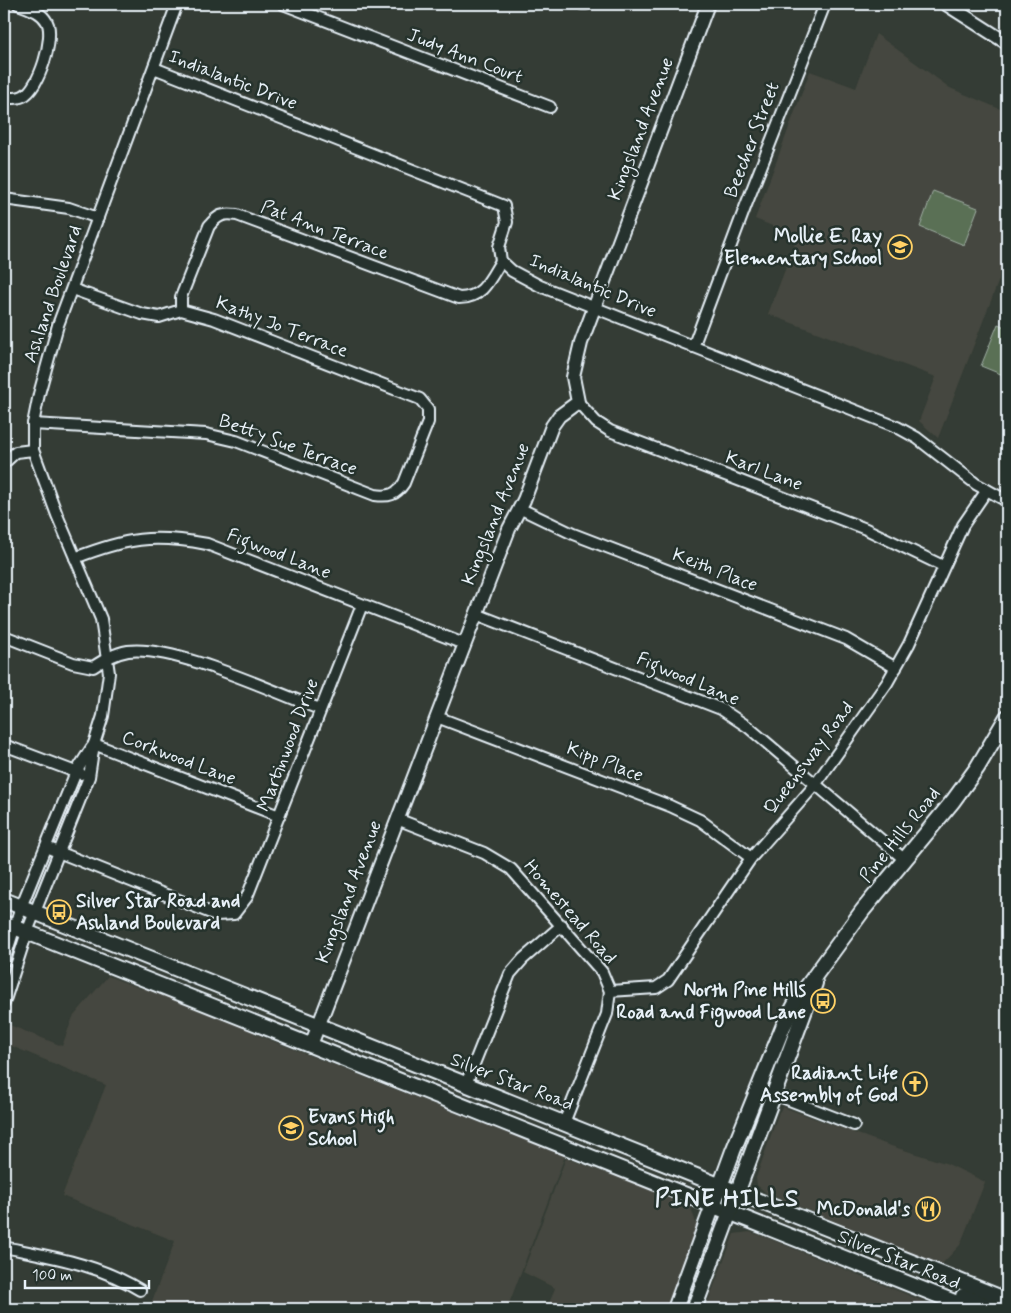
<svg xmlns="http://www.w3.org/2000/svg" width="1011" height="1313" font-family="Mynerve,sans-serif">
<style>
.built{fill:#45473f}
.green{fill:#5a7054;stroke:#a1b0a6}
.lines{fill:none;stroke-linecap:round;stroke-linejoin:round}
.minor-casing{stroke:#e8f1f8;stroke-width:14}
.tertiary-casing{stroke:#e8f1f8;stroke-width:16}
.secondary-casing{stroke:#e8f1f8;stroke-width:18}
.minor{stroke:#26332d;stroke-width:10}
.tertiary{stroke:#26332d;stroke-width:12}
.secondary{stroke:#26332d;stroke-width:14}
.labels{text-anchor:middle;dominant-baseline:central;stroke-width:5;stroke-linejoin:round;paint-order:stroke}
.street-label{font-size:19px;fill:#e8f1f8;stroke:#26332d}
.poi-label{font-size:19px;font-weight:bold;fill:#e8f1f8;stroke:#26332d;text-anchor:end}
.district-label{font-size:24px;font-weight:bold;letter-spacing:1px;fill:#e8f1f8;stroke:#26332d}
</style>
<rect width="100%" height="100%" fill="#343c35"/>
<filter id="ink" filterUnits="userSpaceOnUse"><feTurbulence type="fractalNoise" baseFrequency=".02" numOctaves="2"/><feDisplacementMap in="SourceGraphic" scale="10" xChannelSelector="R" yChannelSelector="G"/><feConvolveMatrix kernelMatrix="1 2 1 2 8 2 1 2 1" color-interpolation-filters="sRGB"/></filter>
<g filter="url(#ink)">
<g class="built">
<path d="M876 34 950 88 1007 112V259L938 438 919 421 936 377 768 314 798 236 755 219 810 71 856 88Z"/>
<path d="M108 976 142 989 144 986 257 1031 255 1034 565 1156 507 1309H149L175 1241 62 1196 106 1085 4 1043 7 1024 62 1046 73 1017Z"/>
<path d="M783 1107 888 1145 948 1164 985 1182 960 1245 941 1265 766 1193 757 1185 756 1178 779 1112Z"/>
<path d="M566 1158 680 1201 691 1208 697 1226 665 1309H547L555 1288 523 1272Z"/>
<path d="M750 1232 765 1237 943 1309H705L734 1234Z"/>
</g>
<g class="green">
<path d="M933 191 978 208 964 245 920 227Z"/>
<path d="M998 324 1007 328V364L1003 375 981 366Z"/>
</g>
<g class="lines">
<g class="minor-casing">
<g id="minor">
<path d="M283 4 550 107"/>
<path d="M582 4H586"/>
<path d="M154 68 504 206 507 222 499 247 501 261 512 271 540 286 897 427 917 438 976 484 1007 501"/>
<path d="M4 98C10 98 17 99 23 96 39 89 55 37 47 22 41 11 28 8 18 4"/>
<path d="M4 199 69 208 98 218"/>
<path d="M181 310V297L209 226C218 215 223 213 237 215L459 298C483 298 490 279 501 261"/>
<path d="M693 347 746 205 825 4"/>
<path d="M578 402 596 422 610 431 866 529 943 566"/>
<path d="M33 424 206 434 236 441 375 495C389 497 396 495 404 483L428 422V409L420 399 214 319 181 310 159 317 142 314 72 289"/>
<path d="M4 463 16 452 33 450"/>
<path d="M519 508 573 534 846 639 896 668"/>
<path d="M75 558C126 538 153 534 207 544L464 644"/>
<path d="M476 614 721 709 748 727 905 860"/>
<path d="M4 636 73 663 93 667C104 660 115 653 128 651 175 645 273 692 320 709"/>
<path d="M437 717 670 806 700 820 751 858"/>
<path d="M94 744 279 816"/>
<path d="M4 745 81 774"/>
<path d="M397 819 484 853 511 869 602 972 610 991 607 1014 564 1123"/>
<path d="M46 847 216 915 234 914 247 897 362 605"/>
<path d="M4 961 21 907 76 772 92 747"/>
<path d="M610 991 656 988 668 980 751 858 815 785 887 683 909 644 963 525 987 490"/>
<path d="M4 1003 27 932 89 777 94 744 103 716 109 673 101 619 57 515 33 450V424L39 394 58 325 177 4"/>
<path d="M466 1084 510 974 523 959 562 925"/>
<path d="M774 1094 854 1125"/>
<path d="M4 1247C52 1257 98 1264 140 1290"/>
</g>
</g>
<g class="tertiary-casing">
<g id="tertiary">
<path d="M946 4 1007 43"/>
<path d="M311 1045 509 529 524 500 552 426 559 416 578 402 573 377 581 343 708 4"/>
</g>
</g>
<g class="secondary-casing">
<g id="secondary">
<path d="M4 900 1007 1300"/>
<path d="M4 923 972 1309"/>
<path d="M963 1296 996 1309"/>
<path d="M675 1309 733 1151 783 1027 798 999 863 910 953 801 977 768 1007 717"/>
<path d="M694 1309 815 983"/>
</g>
</g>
<use href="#minor" class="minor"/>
<use href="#tertiary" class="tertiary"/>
<use href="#secondary" class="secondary"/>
</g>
</g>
<defs>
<g id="school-ring" transform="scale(1.25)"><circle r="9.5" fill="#26332d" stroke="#ffd166" stroke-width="1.5"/><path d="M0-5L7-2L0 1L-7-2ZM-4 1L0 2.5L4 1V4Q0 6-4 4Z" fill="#ffd166"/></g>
<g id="bus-ring" transform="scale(1.25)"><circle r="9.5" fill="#26332d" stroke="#ffd166" stroke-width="1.5"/><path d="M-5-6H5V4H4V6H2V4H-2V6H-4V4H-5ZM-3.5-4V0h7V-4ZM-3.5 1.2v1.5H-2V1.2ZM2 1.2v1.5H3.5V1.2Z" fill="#ffd166"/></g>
<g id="church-ring" transform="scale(1.25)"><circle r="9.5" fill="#26332d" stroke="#ffd166" stroke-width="1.5"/><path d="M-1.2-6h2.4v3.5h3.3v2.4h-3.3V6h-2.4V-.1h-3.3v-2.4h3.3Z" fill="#ffd166"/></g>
<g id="restaurant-ring" transform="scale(1.25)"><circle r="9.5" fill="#26332d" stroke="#ffd166" stroke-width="1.5"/><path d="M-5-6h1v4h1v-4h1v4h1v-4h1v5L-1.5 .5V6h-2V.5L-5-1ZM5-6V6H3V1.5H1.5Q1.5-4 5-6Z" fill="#ffd166"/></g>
</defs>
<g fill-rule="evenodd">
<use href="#school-ring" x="900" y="247"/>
<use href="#bus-ring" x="59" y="912"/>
<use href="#bus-ring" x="823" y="1001"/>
<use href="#church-ring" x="915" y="1084"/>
<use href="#school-ring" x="291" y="1128"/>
<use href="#restaurant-ring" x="928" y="1209"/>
</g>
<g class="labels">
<g class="street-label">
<text transform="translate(465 56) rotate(21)">Judy Ann Court</text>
<text transform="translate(233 80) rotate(21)">Indialantic Drive</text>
<text transform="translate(641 129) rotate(-69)">Kingsland Avenue</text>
<text transform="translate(752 140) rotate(-69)">Beecher Street</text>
<text transform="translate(325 230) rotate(21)">Pat Ann Terrace</text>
<text transform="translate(593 286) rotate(23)">Indialantic Drive</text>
<text transform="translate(53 294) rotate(-71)">Ashland Boulevard</text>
<text transform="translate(282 327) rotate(21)">Kathy Jo Terrace</text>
<text transform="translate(288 445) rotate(20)">Betty Sue Terrace</text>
<text transform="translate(764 471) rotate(21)">Karl Lane</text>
<text transform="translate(496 514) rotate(-68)">Kingsland Avenue</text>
<text transform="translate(279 554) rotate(21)">Figwood Lane</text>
<text transform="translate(715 570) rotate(21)">Keith Place</text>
<text transform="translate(688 679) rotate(23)">Figwood Lane</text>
<text transform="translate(288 745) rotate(-69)">Martinwood Drive</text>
<text transform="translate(179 758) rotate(21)">Corkwood Lane</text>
<text transform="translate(809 758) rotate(-53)">Queensway Road</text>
<text transform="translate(605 762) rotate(21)">Kipp Place</text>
<text transform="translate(900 835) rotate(-51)">Pine Hills Road</text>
<text transform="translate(349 892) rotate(-69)">Kingsland Avenue</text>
<text transform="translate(570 912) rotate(49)">Homestead Road</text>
<text transform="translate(512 1082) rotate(21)">Silver Star Road</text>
<text transform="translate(899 1260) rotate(22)">Silver Star Road</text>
</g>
<g class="poi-label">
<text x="882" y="236">Mollie E. Ray<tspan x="882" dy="22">Elementary School</tspan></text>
<text x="76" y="901" text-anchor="start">Silver Star Road and<tspan x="76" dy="22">Ashland Boulevard</tspan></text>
<text x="806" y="990">North Pine Hills<tspan x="806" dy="22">Road and Figwood Lane</tspan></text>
<text x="898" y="1073">Radiant Life<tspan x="898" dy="22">Assembly of God</tspan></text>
<text x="308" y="1117" text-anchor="start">Evans High<tspan x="308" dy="22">School</tspan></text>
<text x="910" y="1209">McDonald's</text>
</g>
<g class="district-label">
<text x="727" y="1199">PINE HILLS</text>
</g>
</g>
<rect width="1011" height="1313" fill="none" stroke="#26332d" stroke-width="20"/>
<rect x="10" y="10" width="991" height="1293" fill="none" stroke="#e8f1f8" stroke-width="2" filter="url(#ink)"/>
<path d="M25 1280v8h124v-8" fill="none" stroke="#e8f1f8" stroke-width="2.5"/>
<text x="32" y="1280" font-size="15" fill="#e8f1f8" stroke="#26332d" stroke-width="4" paint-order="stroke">100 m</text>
</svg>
